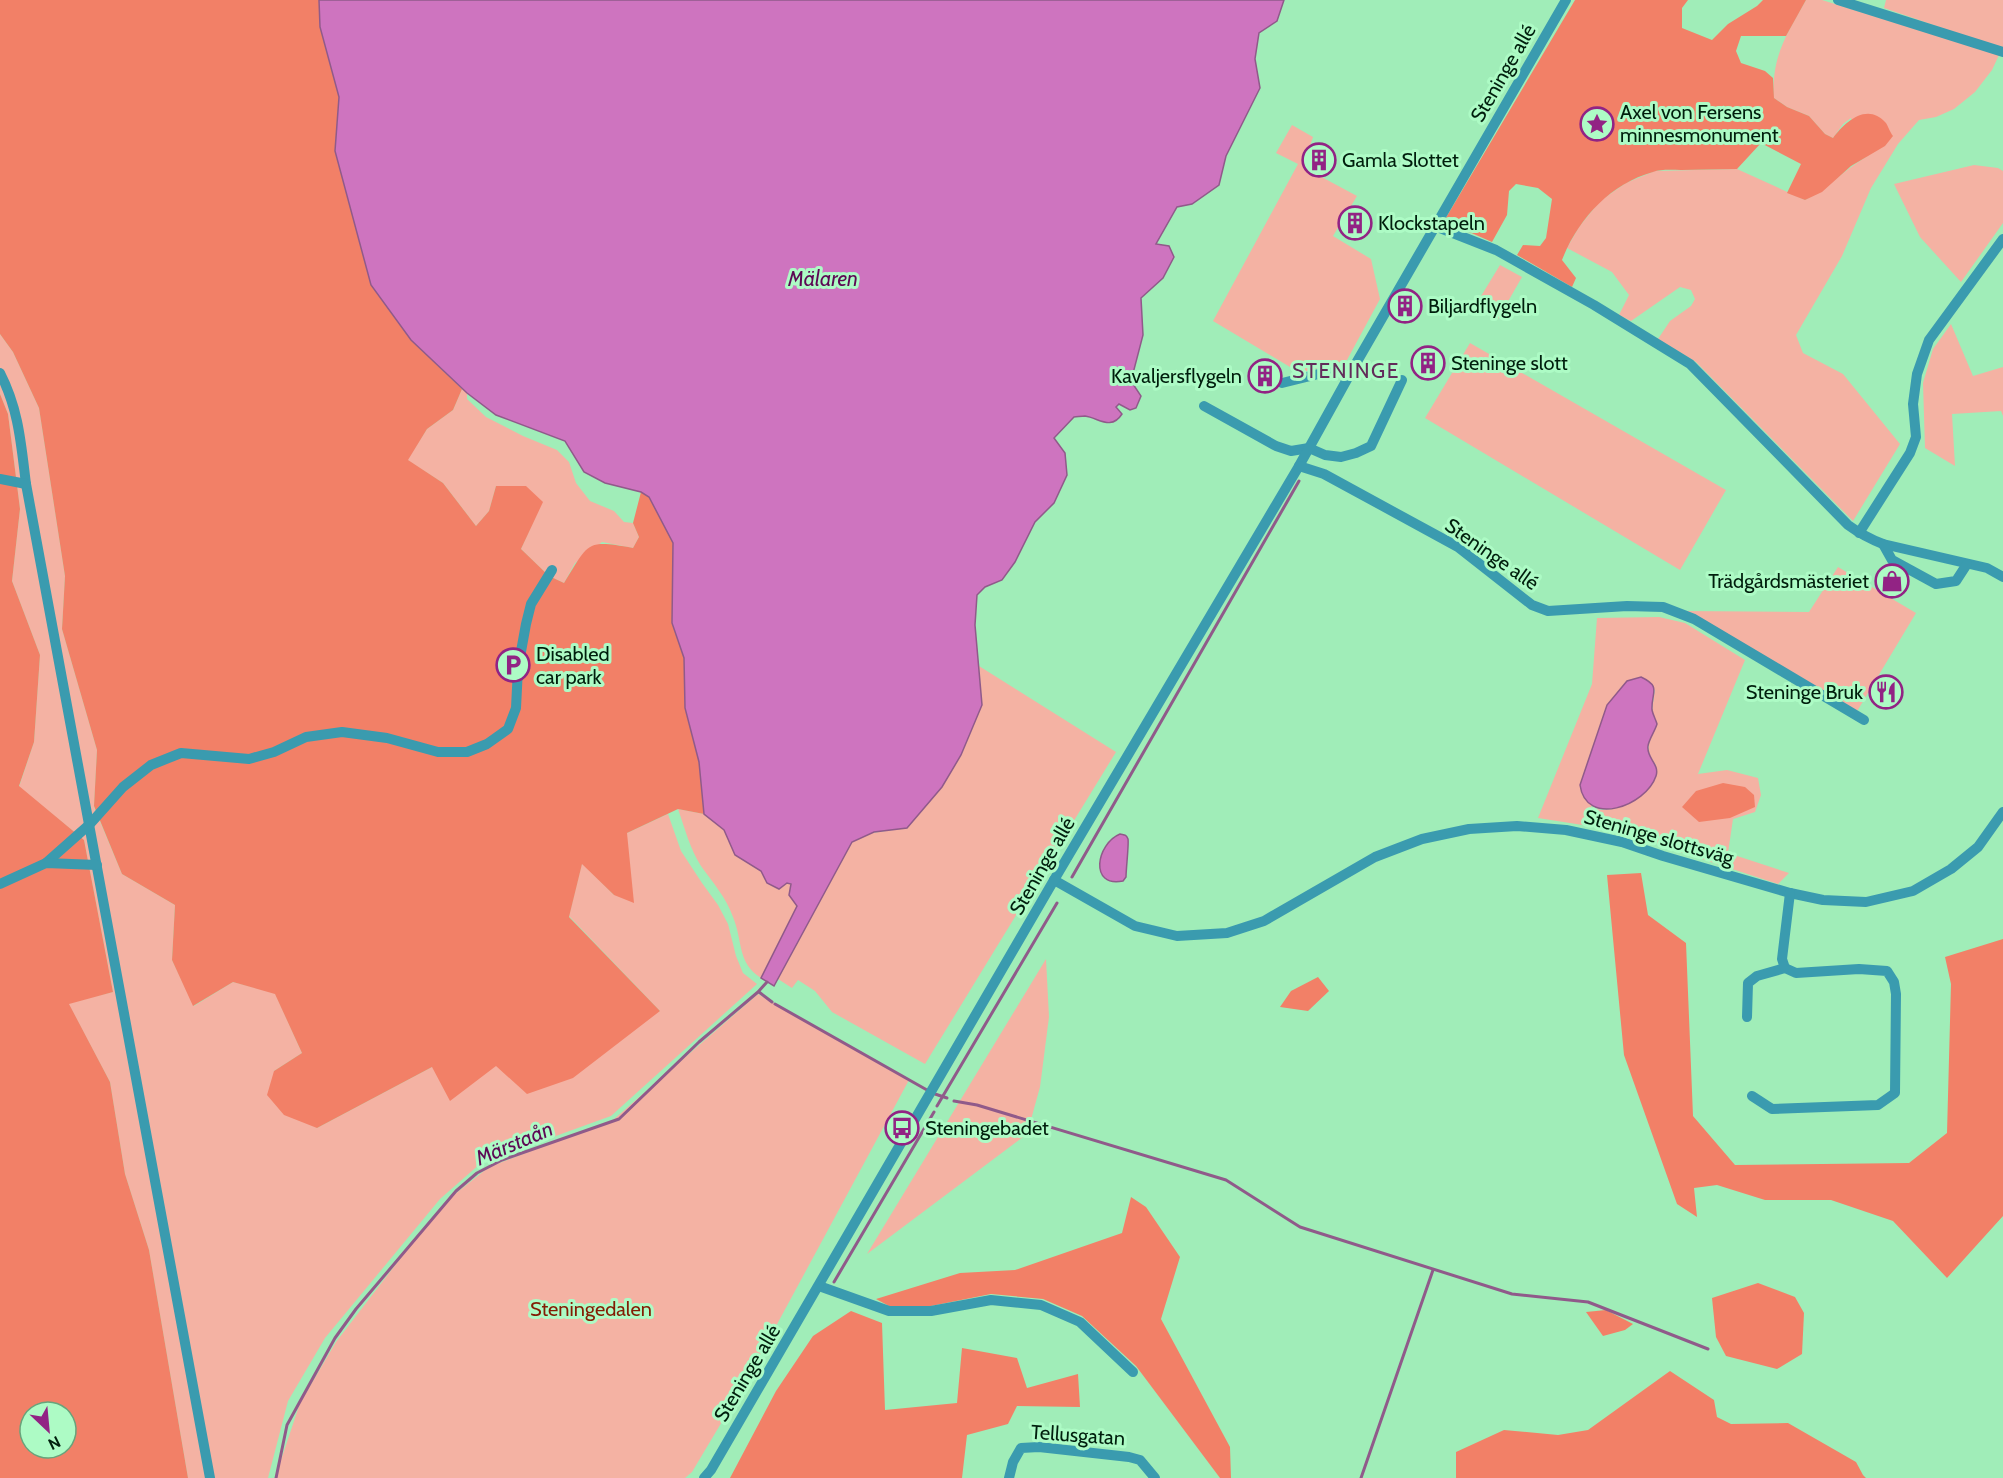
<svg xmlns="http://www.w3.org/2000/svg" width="2003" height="1478" font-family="Cabin,sans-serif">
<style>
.green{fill:#f4b2a3;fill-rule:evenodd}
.forest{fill:#f28067;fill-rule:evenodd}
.water{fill:#ce74bf;stroke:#905a8a;stroke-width:1.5}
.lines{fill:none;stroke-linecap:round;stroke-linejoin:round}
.stream{stroke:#905a8a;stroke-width:3}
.street{stroke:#3a9baf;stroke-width:10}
.labels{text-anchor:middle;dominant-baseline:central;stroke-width:6;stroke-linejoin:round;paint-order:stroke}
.street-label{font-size:20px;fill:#001f0d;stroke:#adfbc5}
.poi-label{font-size:20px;fill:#001f0d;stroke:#adfbc5;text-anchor:start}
.park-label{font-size:20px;fill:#831c04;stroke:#adfbc5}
.water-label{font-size:21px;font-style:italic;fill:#5d0854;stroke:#adfbc5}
.neighbourhood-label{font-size:21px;letter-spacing:1.5px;fill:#622c5a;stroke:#adfbc5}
</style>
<rect width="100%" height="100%" fill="#a0edb8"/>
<g class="green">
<path d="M1806 0H1822L1999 55 1992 70 1975 92 1954 109 1936 117 1919 120 1898 144 1871 188 1842 256 1796 335 1803 353 1843 374 1900 444 1853 521 1696 362 1658 339 1670 321 1691 306 1695 299 1691 290 1680 287 1631 321 1619 315 1629 295 1612 272 1567 248 1579 227 1600 201 1626 183 1655 171 1737 169 1805 200C1827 189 1844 170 1866 157L1851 118 1843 124 1833 138 1825 134 1809 116 1787 107 1774 98C1771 57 1787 34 1806 0Z"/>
<path d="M1886 0H2003V49L1884 8Z"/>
<path d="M1292 125 1313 137 1303 167 1357 196 1333 236 1371 259 1380 299 1347 360 1300 373 1213 321 1298 164 1276 153Z"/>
<path d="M1974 165 1998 168 2003 171V223L1961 282 1920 237 1894 184Z"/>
<path d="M1500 265 1522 277 1498 319 1475 306Z"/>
<path d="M1951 324 1973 376 2003 367V416L2001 411 1952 414 1955 466 1925 448 1923 383 1933 349Z"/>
<path d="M0 334 13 352 39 408 65 576 62 629 97 750 94 807 122 874 175 905 172 960 194 1006 233 982 275 993 302 1053 274 1071 317 1128 432 1067 496 1066 660 1011 569 916 582 863 614 895 627 833 668 814 681 851 702 883 718 905 728 924 736 956 743 973 757 984 611 1116 481 1163 440 1199 325 1338 288 1401 268 1478H188L149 1250 125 1174 110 1082 68 1003 113 992 84 840 19 787 34 742 40 655 12 581 20 509 8 414 0 394Z"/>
<path d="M1470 343 1726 490 1680 570 1425 418Z"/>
<path d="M462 389 467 393V399L486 417 523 436 557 450 569 462 576 483 590 501 614 511 624 522 633 523 639 537 633 548 602 542 575 563 564 583 549 576 521 549 542 502 496 486 489 511 476 526 443 483 407 460 427 429 453 410Z"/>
<path d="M1838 567 1916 613 1856 713 1682 611 1809 612Z"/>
<path d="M1659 617 1685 623 1745 660 1698 774 1727 770 1758 778 1761 795 1755 812 1733 819 1728 853 1789 873 1778 884 1659 845 1646 836 1627 829H1608L1538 818 1592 684 1597 618ZM1655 689 1652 711 1657 724C1650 741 1643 749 1656 765L1613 809 1601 810 1591 807Z"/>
<path d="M979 666 1116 752 925 1064 832 1012 815 991 798 980 792 988 778 979 852 842 872 833 907 828 942 787 961 755 982 705Z"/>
<path d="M678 809 704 814 724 830 735 855 761 871 791 884 797 907 761 978C737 963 743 941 733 917 726 897 713 883 701 866 690 849 685 829 678 809Z"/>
<path d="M1046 959 1049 1017 1040 1087 1027 1134 867 1254Z"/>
<path d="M758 994 909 1080 748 1378 692 1472 685 1478H275L300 1403 336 1342 413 1242 450 1198 489 1167 613 1120Z"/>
</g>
<g class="forest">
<path d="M0 0H319L320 27 339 97 335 151 411 340 462 389 453 410 427 429 408 460 443 483 476 526 489 511 496 486H526L543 502 521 549 549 576 564 583C589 543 585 539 633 548L639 537 633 523 641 492 649 497 674 544 672 623 684 658 685 708 699 762 704 814 678 809 627 833 634 903 614 895 582 864 569 917 660 1011 573 1078 527 1094 496 1066 450 1101 432 1067 317 1128 284 1115 267 1095 274 1071 302 1053 275 994 233 982 193 1006 172 960 175 905 122 874 94 806 97 750 62 629 65 576 39 408 13 352 0 334Z"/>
<path d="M1575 0H1688L1682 8V28L1712 40 1728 24 1757 6 1763 0H1806L1786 36H1741L1736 51 1741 63 1765 71 1773 78 1774 98 1787 107 1809 116 1825 134 1833 138C1844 123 1867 101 1886 123 1888 126 1890 132 1893 136L1885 146 1851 166 1822 192 1805 200 1787 193 1801 164 1761 143 1737 169C1718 169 1700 170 1681 170 1672 170 1661 169 1653 172 1610 184 1578 219 1562 260L1576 278 1572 287 1517 255 1523 245 1540 246 1546 238 1552 199 1538 188 1516 184 1509 191 1507 215 1492 242 1444 221Z"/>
<path d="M0 394 8 414 20 509 12 581 40 655 34 742 19 786 84 840 113 992 69 1004 110 1082 125 1174 149 1250 188 1478H0ZM30 1412H66V1448H30Z"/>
<path d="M1723 783 1745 787 1754 795 1755 807 1730 818 1699 822 1682 807 1696 791Z"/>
<path d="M1641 873 1648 915 1686 943 1693 1116 1735 1165 1909 1163 1947 1133 1951 984 1945 957 2003 939V1216L1947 1278 1893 1221 1831 1200H1765L1717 1185 1694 1188 1697 1217 1677 1204 1624 1055 1607 875Z"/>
<path d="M1318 977 1329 991 1308 1011 1280 1007 1291 991Z"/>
<path d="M1131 1197 1146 1207 1180 1257 1161 1319 1230 1447 1231 1478H1220L1136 1366 1082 1316 1043 1299 991 1294 931 1306H889L876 1299 960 1273 1015 1270 1122 1233Z"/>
<path d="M1758 1283 1795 1297 1804 1313 1802 1354 1777 1369 1726 1356 1716 1337 1712 1298Z"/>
<path d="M1606 1310 1633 1324 1625 1330 1603 1336 1586 1312Z"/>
<path d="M851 1311 882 1323 885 1410 957 1403 962 1348 1017 1358 1027 1388 1078 1374 1080 1407 1017 1406 1008 1424 967 1435 962 1478H730L776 1391 813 1336Z"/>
<path d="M1670 1371 1714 1400 1717 1417 1731 1424 1788 1423 1856 1462 1863 1475 1866 1478H1456V1452L1504 1430 1558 1435 1588 1430Z"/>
</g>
<g class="water">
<path d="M319 0H1284L1277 21 1259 33 1255 59 1260 88 1226 156 1219 185 1192 204 1177 207 1156 244 1169 246 1174 257 1163 278 1141 298 1143 335 1131 381 1141 396 1136 408 1130 410 1119 404 1116 407 1122 414C1111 431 1099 418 1085 416 1081 416 1077 417 1074 417L1054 438 1065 453 1067 475 1054 503 1035 522 1015 562 1002 580 985 587 977 595 975 625 982 705 961 755 942 787 907 828 874 832 852 842 774 986 761 978 797 906 789 895 791 884 787 883 779 889 767 883 761 871 735 855 724 830 704 814 699 762 685 708 684 658 672 623 673 543 649 497 641 492 605 483 584 472 565 441 496 415 467 393 411 340 371 285 335 151 339 97 320 27Z"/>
<path d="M1641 677C1662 687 1651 692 1652 710 1653 715 1656 720 1657 724 1655 731 1649 739 1648 746 1646 758 1660 764 1656 776 1646 806 1586 828 1580 785L1607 705 1627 681Z"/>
<path d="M1120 834C1124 835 1126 834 1128 839 1129 844 1126 869 1126 877L1123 881C1089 888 1096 844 1120 834Z"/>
</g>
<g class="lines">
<g class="stream">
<path d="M1072 877 1299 481"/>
<path d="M759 992 772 1002"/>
<path d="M775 1004 927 1090"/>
<path d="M935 1094 947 1098"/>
<path d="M954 1101 977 1105 1226 1180 1300 1227 1512 1294 1588 1302 1708 1349"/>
<path d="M937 1106 1057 903"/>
<path d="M834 1282 934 1112"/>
<path d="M276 1478 287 1425 335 1338 356 1309 456 1191 477 1173 502 1160 619 1119 699 1042 758 992 767 982"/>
<path d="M1361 1478 1433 1270"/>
</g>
<g class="street">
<path d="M1838 0 2003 52"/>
<path d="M1435 226 1496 250 1594 305 1690 364 1848 525C1859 533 1870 539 1883 544L1987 568 2003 577"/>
<path d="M0 373C19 410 21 444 26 484L210 1478"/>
<path d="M1282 383 1355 365"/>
<path d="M1204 406 1276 446 1291 451 1309 448 1325 455 1341 457 1356 453 1371 446 1402 380"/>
<path d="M1299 466 1355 365 1566 0"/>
<path d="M0 479 26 484"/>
<path d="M1859 533 1910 453 1916 437 1913 404 1917 374 1929 340 2003 239"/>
<path d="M1883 544 1892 560 1936 584 1956 581 1967 564"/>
<path d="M46 863 90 824 123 787 151 765 181 753 249 759 274 752 306 737 342 732 387 738 438 752H467L487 744 508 729 516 708 518 668 526 624 531 604 552 570"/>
<path d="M1054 880 1135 926 1177 936 1227 933 1264 921 1375 857 1422 839 1469 829 1517 826 1566 830 1622 842 1663 856 1790 893 1823 900 1866 902 1913 891 1951 869 1978 847 2003 812"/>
<path d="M0 884 46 863 97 865"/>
<path d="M1747 1017 1748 983 1757 976 1785 968"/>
<path d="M1752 1096 1772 1109 1878 1105 1895 1093 1896 994 1894 982 1887 971 1859 969 1796 973 1785 968 1782 959 1790 893"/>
<path d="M819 1286 889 1311H931L991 1300 1041 1305 1080 1322 1133 1372"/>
<path d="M704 1478 711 1470 1054 880 1299 466 1324 474 1458 547 1532 605 1548 611 1627 606 1663 607 1694 619 1864 720"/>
<path d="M1009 1478 1013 1462 1021 1448 1039 1447 1129 1457 1140 1460 1155 1478"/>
</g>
</g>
<defs>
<g id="sight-ring" transform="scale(1.725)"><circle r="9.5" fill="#adfbc5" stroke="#922384" stroke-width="1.5"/><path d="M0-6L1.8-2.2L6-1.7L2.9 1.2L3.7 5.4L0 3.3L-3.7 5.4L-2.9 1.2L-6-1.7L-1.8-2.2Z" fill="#922384"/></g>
<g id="building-ring" transform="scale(1.725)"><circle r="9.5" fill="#adfbc5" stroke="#922384" stroke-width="1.5"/><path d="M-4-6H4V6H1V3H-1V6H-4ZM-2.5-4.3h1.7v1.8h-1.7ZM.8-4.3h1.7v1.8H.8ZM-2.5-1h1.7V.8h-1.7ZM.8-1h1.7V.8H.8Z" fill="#922384"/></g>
<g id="shop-ring" transform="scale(1.725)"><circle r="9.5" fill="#adfbc5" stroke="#922384" stroke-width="1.5"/><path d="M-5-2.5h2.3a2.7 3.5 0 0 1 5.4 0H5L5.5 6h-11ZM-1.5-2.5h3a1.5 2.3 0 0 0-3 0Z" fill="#922384"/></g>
<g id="parking-ring" transform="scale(1.725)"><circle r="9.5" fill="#adfbc5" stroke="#922384" stroke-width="1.5"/><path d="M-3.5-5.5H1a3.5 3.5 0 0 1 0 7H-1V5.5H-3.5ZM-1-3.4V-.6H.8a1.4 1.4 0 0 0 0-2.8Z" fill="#922384"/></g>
<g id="restaurant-ring" transform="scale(1.725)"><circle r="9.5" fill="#adfbc5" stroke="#922384" stroke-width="1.5"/><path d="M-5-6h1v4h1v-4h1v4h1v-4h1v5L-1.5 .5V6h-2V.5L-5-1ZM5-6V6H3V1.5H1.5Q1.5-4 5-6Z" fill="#922384"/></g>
<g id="bus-ring" transform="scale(1.725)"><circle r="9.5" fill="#adfbc5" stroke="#922384" stroke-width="1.5"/><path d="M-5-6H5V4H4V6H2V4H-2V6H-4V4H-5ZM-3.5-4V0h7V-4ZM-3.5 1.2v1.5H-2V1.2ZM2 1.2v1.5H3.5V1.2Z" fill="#922384"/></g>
</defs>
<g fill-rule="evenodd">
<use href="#sight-ring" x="1597" y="124"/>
<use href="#building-ring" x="1319" y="160"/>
<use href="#building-ring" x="1355" y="223"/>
<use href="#building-ring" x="1405" y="306"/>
<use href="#building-ring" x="1428" y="363"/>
<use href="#building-ring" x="1265" y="376"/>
<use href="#shop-ring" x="1892" y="581"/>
<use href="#parking-ring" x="513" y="665"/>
<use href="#restaurant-ring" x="1886" y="692"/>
<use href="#bus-ring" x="902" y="1128"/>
</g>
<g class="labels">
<g class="street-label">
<text transform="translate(1503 73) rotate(-60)">Steninge allé</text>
<text transform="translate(1492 554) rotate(35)">Steninge allé</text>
<text transform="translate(1659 837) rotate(16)">Steninge slottsväg</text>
<text transform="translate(1042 866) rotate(-60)">Steninge allé</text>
<text transform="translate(747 1373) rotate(-59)">Steninge allé</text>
<text transform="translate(1078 1435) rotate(4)">Tellusgatan</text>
</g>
<g class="poi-label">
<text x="1620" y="112">Axel von Fersens<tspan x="1620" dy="23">minnesmonument</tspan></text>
<text x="1342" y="160">Gamla Slottet</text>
<text x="1378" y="223">Klockstapeln</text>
<text x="1428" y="306">Biljardflygeln</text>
<text x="1451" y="363">Steninge slott</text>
<text x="1242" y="376" text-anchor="end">Kavaljersflygeln</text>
<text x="1869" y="581" text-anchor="end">Trädgårdsmästeriet</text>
<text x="536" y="654">Disabled<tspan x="536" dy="23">car park</tspan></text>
<text x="1863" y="692" text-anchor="end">Steninge Bruk</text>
<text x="925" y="1128">Steningebadet</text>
</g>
<g class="park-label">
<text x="591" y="1309">Steningedalen</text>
</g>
<g class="water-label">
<text x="823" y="278">Mälaren</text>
<text transform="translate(514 1143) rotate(-23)">Märstaån</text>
</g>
<g class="neighbourhood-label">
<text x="1346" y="370">STENINGE</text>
</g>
</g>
<g transform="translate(48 1430) rotate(154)"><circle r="28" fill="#adfbc5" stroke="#68a37b" stroke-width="1.5"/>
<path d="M0-4.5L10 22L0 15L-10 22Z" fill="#922384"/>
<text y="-9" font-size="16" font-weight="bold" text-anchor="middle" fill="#001f0d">N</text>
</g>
</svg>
